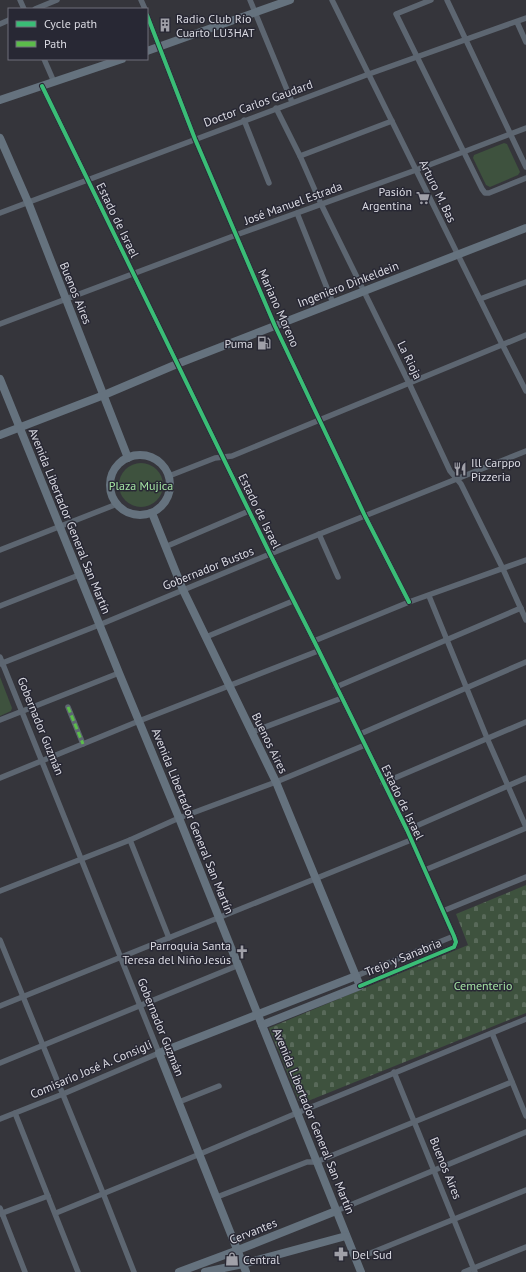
<svg xmlns="http://www.w3.org/2000/svg" width="526" height="1272" font-family="'PT Sans',sans-serif">
<style>
.cemetery{fill:url(#cemetery-stones)}
.green{fill:#3e523e}
.lines{fill:none;stroke-linecap:round;stroke-linejoin:round}
.minor{stroke:#5d6671;stroke-width:5.5}
.secondary{stroke:#65727e;stroke-width:8}
.quiet{stroke:#5cbc4b;stroke-width:3;stroke-dasharray:6 3;stroke-linecap:butt}
.cycleway-casing{stroke:#282834;stroke-width:6}
.cycleway{stroke:#3abd76;stroke-width:4}
.labels{text-anchor:middle;dominant-baseline:central;stroke-width:3;stroke-linejoin:round;paint-order:stroke}
.poi-label{font-size:12px;fill:#dadae2;stroke:#282834;text-anchor:start}
.street-label{font-size:12px;fill:#dadae2;stroke:#282834}
.park-label{font-size:12px;fill:#a4e3a3;stroke:#282834}
</style>
<defs>
<pattern id="cemetery-stones" width="16" height="16" patternUnits="userSpaceOnUse"><rect width="16" height="16" fill="#3e523e"/><path d="M2 7V4a2 2 0 0 1 4 0v3zM10 15v-3a2 2 0 0 1 4 0v3z" fill="#596a5a"/></pattern>
</defs>
<rect width="100%" height="100%" fill="#35353b"/>
<path class="cemetery" d="M526 885V1013L303 1103 299 1101 269 1028 468 945 456 914Z"/>
<g class="green">
<path d="M504 143 507 144 520 172 518 175 490 187 486 185 473 158 474 155Z"/>
<circle cx="141" cy="485" r="22"/>
<path d="M0 677 12 708 11 711 0 716Z"/>
</g>
<g class="lines">
<g class="minor">
<path d="M20 0 24 9"/>
<path d="M141 0 145 9"/>
<path d="M250 0 292 102"/>
<path d="M332 0 502 344 526 391"/>
<path d="M431 0 396 14 482 189 485 193H489L526 178"/>
<path d="M447 0 526 167"/>
<path d="M35 9 57 0"/>
<path d="M147 15 195 139 275 326 365 516 409 602"/>
<path d="M517 22 526 42"/>
<path d="M0 24 9 20"/>
<path d="M44 59 54 82"/>
<path d="M42 86 270 554 314 641 407 830 454 936 456 942 454 947 360 986"/>
<path d="M276 108 300 156 321 204 409 383 450 471 461 484 503 569 526 620"/>
<path d="M244 120 269 183"/>
<path d="M300 156 392 121"/>
<path d="M0 213 369 74 526 18"/>
<path d="M297 213 333 303"/>
<path d="M480 299 526 282"/>
<path d="M0 324 236 235 416 170 526 128"/>
<path d="M169 476 215 458 232 456 526 335"/>
<path d="M319 534 338 577"/>
<path d="M165 547 249 511"/>
<path d="M0 550 117 504"/>
<path d="M429 596 487 738 526 827"/>
<path d="M0 606 79 575"/>
<path d="M206 637 293 601"/>
<path d="M314 641 409 602 526 560"/>
<path d="M0 657 159 1053 63 1094 0 1119"/>
<path d="M0 664 99 625 270 554 526 451"/>
<path d="M336 687 521 608"/>
<path d="M68 707 83 744"/>
<path d="M0 720 119 673"/>
<path d="M252 732 342 698"/>
<path d="M360 734 526 662"/>
<path d="M0 778 139 721 318 651"/>
<path d="M383 783 526 722"/>
<path d="M407 830 526 778"/>
<path d="M130 840 169 938"/>
<path d="M425 870 526 828"/>
<path d="M0 891 130 840 179 818 276 782 365 745"/>
<path d="M443 911 526 877"/>
<path d="M0 940 103 1193 134 1272"/>
<path d="M356 976 454 936"/>
<path d="M0 1006 411 840"/>
<path d="M492 1033 526 1116"/>
<path d="M0 1063 239 965"/>
<path d="M394 1072 475 1272"/>
<path d="M179 1102 219 1086"/>
<path d="M15 1113 78 1272"/>
<path d="M217 1197 307 1162H316L512 1082"/>
<path d="M0 1208 25 1272"/>
<path d="M336 1211 526 1132"/>
<path d="M56 1213 200 1154 297 1113 526 1019"/>
<path d="M0 1214 48 1196"/>
<path d="M356 1259 526 1190"/>
<path d="M464 1272 526 1247"/>
</g>
<g class="secondary">
<path d="M147 51 290 0"/>
<path d="M0 100 122 59"/>
<path d="M0 138 28 202 128 458"/>
<path d="M0 379 119 673 179 818 361 1272"/>
<path d="M0 435 104 395 177 364 526 228"/>
<circle cx="140" cy="485" r="30"/>
<path d="M152 513 183 590 276 782 360 986 262 1025"/>
<path d="M179 1272 238 1250 336 1211"/>
<path d="M205 1272 243 1264 346 1236"/>
<path d="M246 1272 159 1053 356 976"/>
</g>
<path class="quiet" d="M68 707 83 744"/>
<g class="cycleway-casing">
<g id="cycleway">
<path d="M147 15 195 139 275 326 365 516 409 602"/>
<path d="M42 86 270 554 314 641 407 830 454 936 456 942 454 947 360 986"/>
</g>
</g>
<use href="#cycleway" class="cycleway"/>
</g>
<defs>
<g id="building-bare" transform="scale(1.08)"><path d="M-4-6H4V6H1V3H-1V6H-4ZM-2.5-4.3h1.7v1.8h-1.7ZM.8-4.3h1.7v1.8H.8ZM-2.5-1h1.7V.8h-1.7ZM.8-1h1.7V.8H.8Z" fill="#a0a0a8" stroke="#282834" stroke-width="2.5" paint-order="stroke"/></g>
<g id="supermarket-bare" transform="scale(1.08)"><path d="M-6-5.5h2.5l.6 2H6L4.5 2H-2.5L-4.4-4H-6ZM-1.5 3.2a1.3 1.3 0 1 0 .1 0ZM3 3.2a1.3 1.3 0 1 0 .1 0Z" fill="#a0a0a8" stroke="#282834" stroke-width="2.5" paint-order="stroke"/></g>
<g id="fuel-bare" transform="scale(1.08)"><path d="M-5.5-6h7V0h2V4h1.3V-2.5L3-4.5l.8-.8L6-3V5H2.5V1h-1V6h-7ZM-4.2-4.7v3.2H.2V-4.7Z" fill="#a0a0a8" stroke="#282834" stroke-width="2.5" paint-order="stroke"/></g>
<g id="restaurant-bare" transform="scale(1.08)"><path d="M-5-6h1v4h1v-4h1v4h1v-4h1v5L-1.5 .5V6h-2V.5L-5-1ZM5-6V6H3V1.5H1.5Q1.5-4 5-6Z" fill="#a0a0a8" stroke="#282834" stroke-width="2.5" paint-order="stroke"/></g>
<g id="church-bare" transform="scale(1.08)"><path d="M-1.2-6h2.4v3.5h3.3v2.4h-3.3V6h-2.4V-.1h-3.3v-2.4h3.3Z" fill="#a0a0a8" stroke="#282834" stroke-width="2.5" paint-order="stroke"/></g>
<g id="pharmacy-bare" transform="scale(1.08)"><path d="M-2-6h4v4h4v4h-4v4h-4v-4h-4v-4h4Z" fill="#a0a0a8" stroke="#282834" stroke-width="2.5" paint-order="stroke"/></g>
<g id="shop-bare" transform="scale(1.08)"><path d="M-5-2.5h2.3a2.7 3.5 0 0 1 5.4 0H5L5.5 6h-11ZM-1.5-2.5h3a1.5 2.3 0 0 0-3 0Z" fill="#a0a0a8" stroke="#282834" stroke-width="2.5" paint-order="stroke"/></g>
</defs>
<g fill-rule="evenodd">
<use href="#building-bare" x="165" y="25"/>
<use href="#supermarket-bare" x="423" y="198"/>
<use href="#fuel-bare" x="264" y="343"/>
<use href="#restaurant-bare" x="460" y="469"/>
<use href="#church-bare" x="242" y="952"/>
<use href="#pharmacy-bare" x="341" y="1254"/>
<use href="#shop-bare" x="232" y="1259"/>
</g>
<g class="labels">
<g class="poi-label">
<text x="176" y="18">Radio Club Río<tspan x="176" dy="14">Cuarto LU3HAT</tspan></text>
<text x="412" y="191" text-anchor="end">Pasión<tspan x="412" dy="14">Argentina</tspan></text>
<text x="253" y="343" text-anchor="end">Puma</text>
<text x="471" y="462">Ill Carppo<tspan x="471" dy="14">Pizzeria</tspan></text>
<text x="231" y="945" text-anchor="end">Parroquia Santa<tspan x="231" dy="14">Teresa del Niño Jesús</tspan></text>
<text x="352" y="1254">Del Sud</text>
<text x="243" y="1259">Central</text>
</g>
<g class="street-label">
<text transform="translate(258 103) rotate(-20)">Doctor Carlos Gaudard</text>
<text transform="translate(438 191) rotate(64)">Arturo M. Bas</text>
<text transform="translate(293 203) rotate(-20)">José Manuel Estrada</text>
<text transform="translate(118 220) rotate(64)">Estado de Israel</text>
<text transform="translate(348 284) rotate(-21)">Ingeniero Dinkeldein</text>
<text transform="translate(76 293) rotate(68)">Buenos Aires</text>
<text transform="translate(279 308) rotate(66)">Mariano Moreno</text>
<text transform="translate(410 360) rotate(64)">La Rioja</text>
<text transform="translate(260 511) rotate(64)">Estado de Israel</text>
<text transform="translate(70 521) rotate(68)">Avenida Libertador General San Martín</text>
<text transform="translate(208 568) rotate(-22)">Gobernador Bustos</text>
<text transform="translate(41 726) rotate(68)">Gobernador Guzmán</text>
<text transform="translate(270 743) rotate(64)">Buenos Aires</text>
<text transform="translate(403 802) rotate(64)">Estado de Israel</text>
<text transform="translate(193 821) rotate(68)">Avenida Libertador General San Martín</text>
<text transform="translate(403 957) rotate(-22)">Trejo y Sanabria</text>
<text transform="translate(161 1027) rotate(68)">Gobernador Guzmán</text>
<text transform="translate(91 1069) rotate(-23)">Comisario José A. Consigli</text>
<text transform="translate(314 1121) rotate(68)">Avenida Libertador General San Martín</text>
<text transform="translate(446 1168) rotate(68)">Buenos Aires</text>
<text transform="translate(253 1231) rotate(-22)">Cervantes</text>
</g>
<g class="park-label">
<text x="141" y="485">Plaza Mujica</text>
<text x="483" y="985">Cementerio</text>
</g>
</g>
<rect x="8" y="8" width="140" height="52" fill="#282834" stroke="#6f6f7a"/>
<rect x="16" y="21" width="20" height="6" fill="#3abd76" stroke="#6f6f7a"/>
<text x="44" y="28" font-size="12" fill="#dadae2">Cycle path</text>
<rect x="16" y="41" width="20" height="6" fill="#5cbc4b" stroke="#6f6f7a"/>
<text x="44" y="48" font-size="12" fill="#dadae2">Path</text>
</svg>
